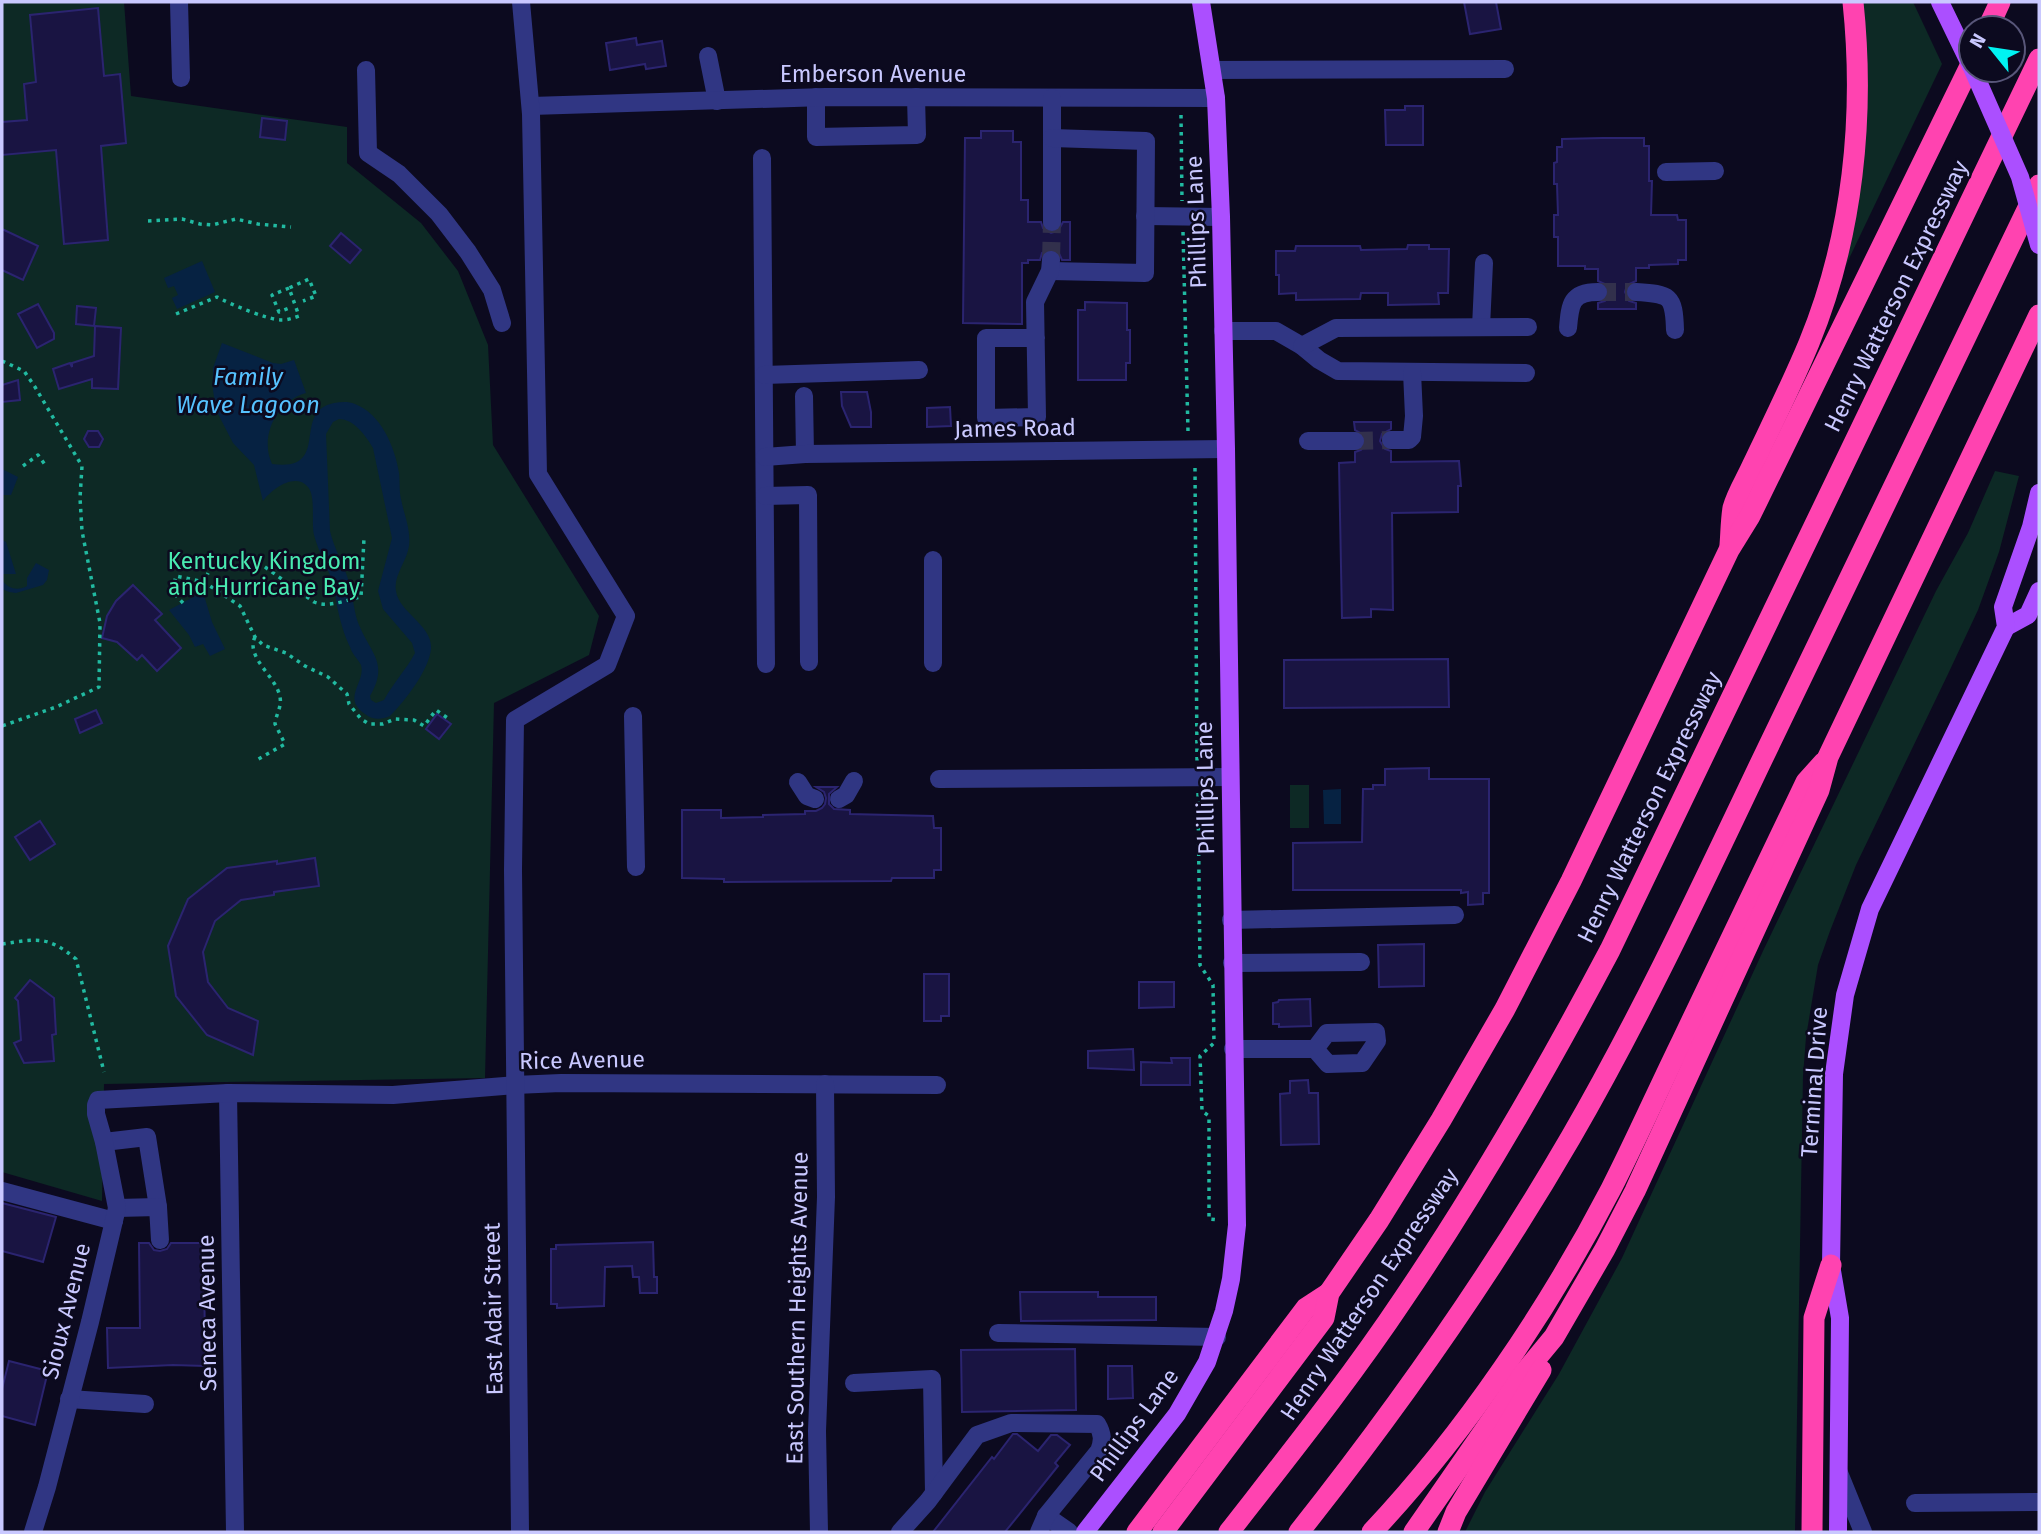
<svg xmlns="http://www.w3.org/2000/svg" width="2041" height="1534" font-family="'Fira Sans',sans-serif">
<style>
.green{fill:#0d2925}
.water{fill:#062242;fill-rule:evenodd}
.building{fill:#191442;stroke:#2b2470;stroke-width:2}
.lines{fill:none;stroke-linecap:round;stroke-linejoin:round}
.minor-tunnel{stroke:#32304c;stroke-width:18;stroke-dasharray:18 9;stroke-linecap:butt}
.path{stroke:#21baa1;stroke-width:3.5;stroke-dasharray:3.5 5;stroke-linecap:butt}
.minor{stroke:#303683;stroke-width:18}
.major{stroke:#ab4fff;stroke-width:18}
.highway{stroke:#ff43b0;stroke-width:21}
.major-bridge{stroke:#ab4fff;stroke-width:18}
.labels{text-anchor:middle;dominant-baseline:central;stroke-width:5;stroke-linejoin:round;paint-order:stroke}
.street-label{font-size:23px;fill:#c9c8ff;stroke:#0c0a1f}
.park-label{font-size:23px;fill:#49eab1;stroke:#0c0a1f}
.water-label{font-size:24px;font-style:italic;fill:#56c2ff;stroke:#0c0a1f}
</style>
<rect width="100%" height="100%" fill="#0c0a1f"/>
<g class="green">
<path d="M2 2H124L131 96 347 127V163L421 223 458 271 488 345 493 445 599 616 589 655 494 703 485 1078 104 1084 102 1201 2 1172Z"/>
<path d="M1859 2H1913L1942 64 1846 265 1843 263Z"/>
<path d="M1995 471 2019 476 1999 552 1978 610 1948 674 1856 865 1830 931 1818 965 1806 1037 1803 1076 1795 1532H1465L1485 1492 1559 1374 1622 1258 1763 951 1936 591 1968 533Z"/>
<rect x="1290" y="785" width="19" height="43"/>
</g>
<g class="water">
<path d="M202 261 215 292 177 309 172 298 178 295 174 286 168 288 164 278Z"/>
<path d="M222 343 273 363 281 364 294 360 306 393C277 401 259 436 272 464 333 472 290 412 334 403 341 402 348 401 355 404 381 414 395 447 399 473 400 481 399 490 401 499 404 515 411 529 409 546 407 561 393 576 396 591 399 613 433 625 431 649 429 670 405 701 390 716 381 720 373 720 365 714 341 698 366 683 361 665 358 659 352 654 350 647 344 635 340 620 337 606 336 601 336 595 335 590 330 571 319 554 314 535 311 523 316 496 308 487 295 472 272 489 263 501L254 465 233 443 216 410 213 390V368ZM339 419C354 419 366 436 373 448L392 538 378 591 383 609 412 643 415 653C406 670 393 683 384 700L376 703 371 700 370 696C389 663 371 654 359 625 354 614 353 595 349 582 344 564 334 549 330 531L326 434 333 422Z"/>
<path d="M2 469 18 477 11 495H2Z"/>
<path d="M2 540 6 542 16 574H2Z"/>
<path d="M36 563 49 570 47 580 43 585 16 593 9 592 2 589V580C8 589 18 591 27 586V578Z"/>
<path d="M203 592 212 622 225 649 210 656 203 644 195 647 189 635 169 610Z"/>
<path d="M1341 789V824H1324L1323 790Z"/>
</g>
<g class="building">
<path d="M1464 2H1496L1501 29 1470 34Z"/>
<path d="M98 8 104 76 120 74 126 143 101 146 108 240 64 244 56 150 2 155V122L27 120 24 84 36 82 30 15Z"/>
<path d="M636 38 637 45 662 41 666 66 646 69 645 64 610 70 606 43Z"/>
<path d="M1405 106H1423V145H1386L1385 110H1405Z"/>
<path d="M262 118 287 121 285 140 260 137Z"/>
<path d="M981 131H1013V142H1021V200H1028V222H1041L1043 228 1051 233 1058 231 1063 222H1070V260H1062L1058 251 1051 249 1042 253 1040 260H1028V263H1022V324L963 323 965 138H981Z"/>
<path d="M1602 138H1644V146H1649V181H1652L1651 215H1677L1678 220H1686V260H1678V264L1649 265V268H1636V281L1627 285 1625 292 1629 301 1636 303V309H1598V303L1605 301 1609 292 1607 285 1598 281V269H1585V266H1558V237H1554V215H1558L1557 184H1554V163L1557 162V147H1562V139Z"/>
<path d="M2 229 38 246 23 280 2 270Z"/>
<path d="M341 233 361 250 350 263 330 246Z"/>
<path d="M1408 245H1429V249H1449L1448 293H1438L1439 304 1388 305V293H1361L1360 299 1296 300V293L1279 294V275H1276V251H1295L1296 246H1360L1361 250 1407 249Z"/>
<path d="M1085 302 1127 303V330H1130V363H1126V380H1078V310H1085Z"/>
<path d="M38 304 54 333V339L37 348 18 314Z"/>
<path d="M77 306 96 308 94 326 76 324Z"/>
<path d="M95 326 121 328 118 389 92 388V379L59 389 53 369 70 363 72 367V363L94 356Z"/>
<path d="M18 380 20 400 2 402V385Z"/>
<path d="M841 392H867L871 412V427H851L842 406Z"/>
<path d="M950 407 951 426 927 427V408Z"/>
<path d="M1354 422H1391V429L1382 434 1380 441 1385 449 1391 451V462L1459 461 1461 486H1458V512L1392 513 1393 610 1371 609V617L1342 618 1339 463 1355 462V452L1361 450 1366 442 1364 435 1355 430Z"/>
<path d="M88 431H98L103 439 99 447H89L84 439Z"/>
<path d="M133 585 162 614 155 620 181 648 157 671 142 655 137 660 117 642 102 638 107 616 116 601Z"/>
<path d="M1448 659 1449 707 1284 708V660Z"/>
<path d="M96 710 102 723 80 733 75 719Z"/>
<path d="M437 714 451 724 439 739 426 729Z"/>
<path d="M1429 768V779H1489V893H1483V904L1468 905V892L1461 893V890H1293V843L1362 842 1363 789H1373V785H1385V769Z"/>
<path d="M816 787H837L829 794V804L834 809 850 810V814L933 816 934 828H941V870H934V878H892L891 881 724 882V879L682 878V810H721V818L763 817V815L805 814V811H816L822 808 825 804 826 798 824 792Z"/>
<path d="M40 821 55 844 30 860 15 837Z"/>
<path d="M315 858 319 886 274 892V895L241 900 215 921 203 952 208 982 228 1008 258 1021 253 1055 207 1035 176 996 168 946 188 899 227 868 277 861V864Z"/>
<path d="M1424 944V986L1379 987 1378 945Z"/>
<path d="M924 974H949V1016H941V1021H924Z"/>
<path d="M30 980 54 998 56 1034 52 1035 54 1061 24 1063 14 1043 21 1040 18 1001 15 998Z"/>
<path d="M1139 982H1174V1007L1139 1008Z"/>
<path d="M1310 999 1311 1026 1279 1027V1024H1273V1003L1278 1002 1279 1000Z"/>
<path d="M1133 1049 1134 1070 1088 1068V1051Z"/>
<path d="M1171 1058H1190V1085H1141V1062L1172 1063Z"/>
<path d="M1308 1080 1309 1093H1318L1319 1144 1281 1145 1280 1094 1290 1093V1081Z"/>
<path d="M2 1203 56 1217 43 1262 2 1251Z"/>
<path d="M653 1242 654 1277H657V1293H640L639 1277H633L632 1266 605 1267 604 1306 557 1308V1304H551V1249H556V1245Z"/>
<path d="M139 1243H149L154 1250 160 1251 167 1249 171 1243H204L205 1366 173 1365 108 1368 107 1328H140Z"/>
<path d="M1020 1292H1098V1297H1156V1320L1021 1321Z"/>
<path d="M1075 1349 1076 1410 962 1412 961 1350Z"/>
<path d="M9 1361 48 1371 35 1425 2 1416V1389Z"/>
<path d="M1108 1366H1132L1133 1398 1108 1399Z"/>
<path d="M1013 1434H1017L1038 1451 1051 1435H1057L1070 1445 1055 1463 1058 1466 1005 1532H933L992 1457 994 1459Z"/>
</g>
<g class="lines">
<g class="minor-tunnel">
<path d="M1051 260 1052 222"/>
<path d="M1598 292H1636"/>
<path d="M1355 441 1391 440"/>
</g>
<g class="path">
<path d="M1181 115 1182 201"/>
<path d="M148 221 182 219 200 224 212 225 236 219 258 224 291 227"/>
<path d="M1183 232 1188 431"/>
<path d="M289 288 272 295 279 312 292 307"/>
<path d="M176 314 217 297C230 304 268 320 282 320 288 320 293 318 299 316L289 288 309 279 316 296 303 301"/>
<path d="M2 361 24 371 35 387 82 466 80 498 82 531 100 623 99 687 56 707 2 726"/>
<path d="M23 466 38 455 46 466"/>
<path d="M1195 468 1197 761"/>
<path d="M258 562 314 602C329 608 345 600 361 597L364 538"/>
<path d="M204 582 208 573"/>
<path d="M183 603 172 591 176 576 204 582 240 606 255 637 263 645 286 653 305 666 328 677 347 694 349 704 361 719 369 724H383L395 719 414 720 424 726 436 710 449 719"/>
<path d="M255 637C245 657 276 676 280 697 282 707 276 714 275 724L285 744 255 761"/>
<path d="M1198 793 1200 965 1213 985 1214 1043 1200 1056 1202 1111 1209 1116V1219L1219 1220"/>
<path d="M2 944C37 939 47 935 76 959L104 1072"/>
</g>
<g class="minor">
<path d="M179 2 181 78"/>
<path d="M708 56 717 101"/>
<path d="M366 70 368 153 399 174 439 214 468 252 492 290 502 323"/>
<path d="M1212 70 1505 69"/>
<path d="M816 97V137L917 135 916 97"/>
<path d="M531 106 825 97 1216 98"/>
<path d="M762 158 766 664"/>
<path d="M1666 172 1715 171"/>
<path d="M1145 216 1221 217"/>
<path d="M1052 222V98"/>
<path d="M1050 271 1145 273 1146 141 1052 138"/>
<path d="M1636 292C1670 294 1674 295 1675 330"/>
<path d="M1481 327 1484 263"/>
<path d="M1568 328C1570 304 1571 292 1598 292"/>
<path d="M1223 331H1276L1302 346 1319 360 1338 371 1526 373"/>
<path d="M1036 338H986V418L1037 417 1035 302 1050 271 1051 260"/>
<path d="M1302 346 1336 328 1528 327"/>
<path d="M764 375 919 370"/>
<path d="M804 396 805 454"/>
<path d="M1391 440H1409L1412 437 1414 416 1412 372"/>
<path d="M1308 441H1355"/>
<path d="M765 457 805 454 1226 449"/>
<path d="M765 496 808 495 809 662"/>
<path d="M933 560V663"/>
<path d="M633 716 636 867"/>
<path d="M939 779 1230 777"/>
<path d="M798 782 807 796 815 799"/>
<path d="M839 799 846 795 854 781"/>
<path d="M1231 920 1455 915"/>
<path d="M1232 963 1361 962"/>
<path d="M1233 1049H1315L1327 1033 1376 1032 1377 1041 1362 1063 1328 1064 1315 1049"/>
<path d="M228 1093 235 1532"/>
<path d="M104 1142 147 1137 158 1207"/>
<path d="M2 1191 114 1221"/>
<path d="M117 1208 158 1207 160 1240"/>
<path d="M998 1333 1217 1337"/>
<path d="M854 1383 932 1379 934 1493"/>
<path d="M69 1399 145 1404"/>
<path d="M1839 1473 1863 1532"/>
<path d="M1915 1503 2039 1502"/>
<path d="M1046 1516 1069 1532"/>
<path d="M33 1532 47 1487 90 1322 117 1208 104 1142 96 1114V1105L98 1100 228 1093 393 1095 515 1085 561 1083 937 1085"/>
<path d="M520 1532 513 870 515 720 607 665 626 616 538 474 531 114 521 2"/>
<path d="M819 1532 817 1431 826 1197 825 1084"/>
<path d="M900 1532 928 1501 977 1435 1011 1423 1097 1424C1103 1434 1103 1441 1099 1451L1046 1516 1039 1532"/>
</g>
<g class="major">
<path d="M2006 627 2028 615 2039 591"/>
<path d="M1085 1532 1177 1414 1207 1362 1224 1311 1231 1279 1237 1225 1226 449 1221 217 1216 98 1201 2"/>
<path d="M1838 1532 1840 1318 1831 1265 1834 1074 1845 995 1870 909 2006 627 2003 607 2031 527 2039 493"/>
</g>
<g class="highway">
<path d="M1988 28 2000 2"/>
<path d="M1730 545C1731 533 1731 520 1733 508 1737 493 1747 478 1753 464 1772 424 1792 384 1809 343 1853 236 1865 116 1853 2"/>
<path d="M1137 1532 1306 1308 1329 1293"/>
<path d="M1163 1532 1324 1318 1329 1293 1379 1220 1441 1120 1505 1009 1571 881 1729 550 1750 516 1971 64"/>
<path d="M1229 1532C1289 1455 1350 1379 1404 1298 1480 1186 1547 1069 1610 950L2039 59"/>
<path d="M1299 1532C1398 1407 1491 1275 1571 1137 1641 1016 1700 890 1760 764 1853 571 1946 378 2039 185"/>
<path d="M1372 1532C1465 1433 1548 1310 1611 1189 1636 1140 1658 1090 1682 1041 1723 955 1765 869 1806 782L1824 762"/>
<path d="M1414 1532 1525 1372 1554 1337 1605 1249 1635 1191 1819 790 1828 757 2039 315"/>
<path d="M1448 1532 1456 1512 1541 1370"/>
<path d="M1812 1532 1814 1318 1831 1265"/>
</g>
<g class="major-bridge">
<path d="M1940 2 1971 66"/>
<path d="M1973 70 2020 177 2039 245"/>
</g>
</g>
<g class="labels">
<g class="street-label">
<text x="873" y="74">Emberson Avenue</text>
<text transform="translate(1196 222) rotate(-92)">Phillips Lane</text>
<text transform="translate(1896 296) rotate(-64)">Henry Watterson Expressway</text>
<text transform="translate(1015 428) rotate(-1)">James Road</text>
<text transform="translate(1205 788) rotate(-91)">Phillips Lane</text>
<text transform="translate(1649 807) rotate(-64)">Henry Watterson Expressway</text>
<text transform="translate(582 1060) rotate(-1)">Rice Avenue</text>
<text transform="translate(1814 1082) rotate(-86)">Terminal Drive</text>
<text transform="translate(1369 1294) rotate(-56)">Henry Watterson Expressway</text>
<text transform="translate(797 1308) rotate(-89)">East Southern Heights Avenue</text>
<text transform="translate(493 1309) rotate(-91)">East Adair Street</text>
<text transform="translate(66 1311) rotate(-76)">Sioux Avenue</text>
<text transform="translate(207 1313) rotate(-91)">Seneca Avenue</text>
<text transform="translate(1134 1425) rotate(-54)">Phillips Lane</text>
</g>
<g class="park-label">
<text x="264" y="561">Kentucky Kingdom<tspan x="264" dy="26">and Hurricane Bay</tspan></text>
</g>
<g class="water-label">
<text x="248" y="377">Family<tspan x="248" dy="28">Wave Lagoon</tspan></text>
</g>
</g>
<rect width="2041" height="1534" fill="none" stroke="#c9c8ff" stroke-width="7"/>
<g transform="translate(1992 49) rotate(300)"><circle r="33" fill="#0c0a1f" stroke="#585679" stroke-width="2"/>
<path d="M0-5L12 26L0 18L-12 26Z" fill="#00f3f2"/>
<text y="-10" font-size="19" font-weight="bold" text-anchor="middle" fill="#c9c8ff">N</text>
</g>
</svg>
